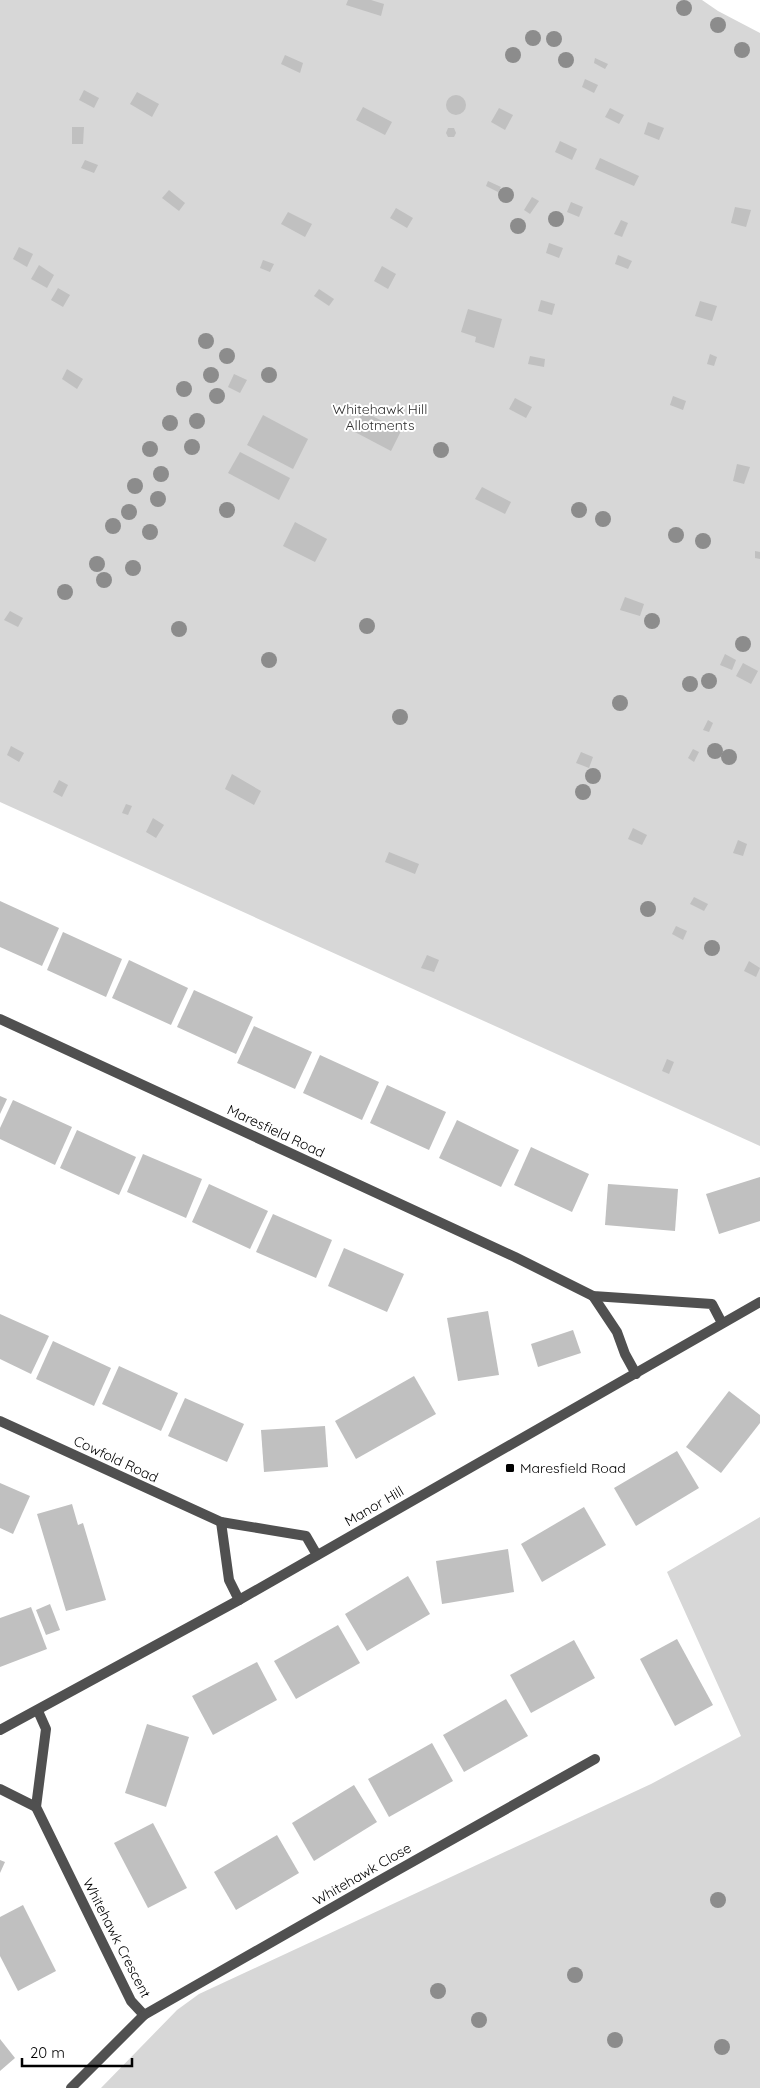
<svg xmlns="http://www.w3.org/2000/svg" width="760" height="2088" font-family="Quicksand,sans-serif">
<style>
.green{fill:#d7d7d7}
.building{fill:#c0c0c0}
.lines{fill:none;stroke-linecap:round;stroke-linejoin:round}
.street{stroke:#505050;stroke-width:10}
.tree{fill:#8c8c8c}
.poi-dot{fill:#000;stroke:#fff;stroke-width:2}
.labels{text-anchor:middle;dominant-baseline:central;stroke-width:4;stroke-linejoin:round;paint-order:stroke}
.park-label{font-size:14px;fill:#2e2e2e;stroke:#fff}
.street-label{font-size:14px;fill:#000;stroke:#fff}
.poi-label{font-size:14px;fill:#000;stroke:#fff;text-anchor:start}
</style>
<rect width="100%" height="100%" fill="#fff"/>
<g class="green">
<path d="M0 0H702L718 11 760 33V1146L0 802Z"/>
<path d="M760 1517V2088H101L177 2010 199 1994 651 1784 741 1736 667 1572Z"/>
</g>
<g class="building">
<path d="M348 0H371L384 4 381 16 346 5Z"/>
<path d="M285 55 303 63 300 73 281 64Z"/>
<path d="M595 58 608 64 605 69 594 63Z"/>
<path d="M585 79 598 85 594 93 582 87Z"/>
<path d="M84 90 99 98 94 108 79 100Z"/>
<path d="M137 92 159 104 152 117 130 104Z"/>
<circle cx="456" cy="105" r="10"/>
<path d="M363 107 392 122 385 135 356 120Z"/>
<path d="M499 108 513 115 505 130 491 122Z"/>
<path d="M610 108 624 115 619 124 605 117Z"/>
<path d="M648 122 664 128 659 140 644 134Z"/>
<path d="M72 127H84L83 144H72Z"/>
<path d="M448 128H454L456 133 454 137H448L446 133Z"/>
<path d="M560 141 577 149 572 160 555 152Z"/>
<path d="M600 158 639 176 634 186 595 169Z"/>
<path d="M85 160 98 165 94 173 81 168Z"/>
<path d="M488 181 501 187 498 192 486 186Z"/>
<path d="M169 190 185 203 179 211 162 198Z"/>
<path d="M532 197 539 201 530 214 524 210Z"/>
<path d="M571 202 583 207 579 217 567 212Z"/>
<path d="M735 207 751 210 746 227 731 223Z"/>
<path d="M396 208 413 218 407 228 390 218Z"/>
<path d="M288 212 312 224 305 237 281 224Z"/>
<path d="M621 220 628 223 622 237 614 234Z"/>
<path d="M549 243 563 248 559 258 546 253Z"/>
<path d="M19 247 33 254 27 267 13 259Z"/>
<path d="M618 255 632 261 628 269 615 264Z"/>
<path d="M263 260 274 264 270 272 260 268Z"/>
<path d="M39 265 54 275 47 288 31 279Z"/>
<path d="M382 266 396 274 388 289 374 281Z"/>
<path d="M58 288 70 295 63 307 51 300Z"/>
<path d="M319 289 334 299 329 306 314 296Z"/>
<path d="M541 300 555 304 552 315 538 311Z"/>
<path d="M700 301 717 306 712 321 695 316Z"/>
<path d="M468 309 502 319 494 348 475 342 476 337 461 332Z"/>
<path d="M710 354 717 357 714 366 707 364Z"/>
<path d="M530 356 545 359 544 367 528 364Z"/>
<path d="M67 369 83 379 77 389 62 379Z"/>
<path d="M234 374 247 380 240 393 228 387Z"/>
<path d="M673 396 686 401 683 410 670 405Z"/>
<path d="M515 398 532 407 526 418 509 409Z"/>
<path d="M363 411 401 431 391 451 353 431Z"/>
<path d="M263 415 308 439 293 469 247 445Z"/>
<path d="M240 452 290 478 279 500 228 473Z"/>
<path d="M737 464 750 467 744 484 733 481Z"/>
<path d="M482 487 511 502 505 514 475 499Z"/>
<path d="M295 522 327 539 315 562 283 546Z"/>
<path d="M755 551 760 552V559L755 558Z"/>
<path d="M625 597 644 604 640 616 620 610Z"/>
<path d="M10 611 23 618 18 627 4 620Z"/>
<path d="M725 654 736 660 732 670 720 665Z"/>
<path d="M743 663 758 671 751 684 736 676Z"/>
<path d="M708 720 713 723 709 732 703 730Z"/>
<path d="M11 746 24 753 19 762 7 755Z"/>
<path d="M693 749 699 752 694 762 688 758Z"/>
<path d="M581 752 593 757 589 768 576 763Z"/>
<path d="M232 774 261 791 254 805 225 789Z"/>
<path d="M59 780 68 785 62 797 53 792Z"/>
<path d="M126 804 132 806 128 815 122 813Z"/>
<path d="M153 818 164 825 156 838 146 832Z"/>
<path d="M633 828 647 835 642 845 628 839Z"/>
<path d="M738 840 747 844 743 856 733 853Z"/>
<path d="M389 852 419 864 415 874 385 862Z"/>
<path d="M694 897 708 904 704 911 690 904Z"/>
<path d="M0 901 59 928 42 966 0 947Z"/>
<path d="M676 926 687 931 683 940 672 934Z"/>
<path d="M63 932 122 959 106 997 47 970Z"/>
<path d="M427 955 439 960 434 972 421 968Z"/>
<path d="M129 960 188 988 171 1025 112 998Z"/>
<path d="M749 961 760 968 756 977 744 971Z"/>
<path d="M194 990 253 1017 236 1054 177 1027Z"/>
<path d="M254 1026 312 1052 295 1089 237 1063Z"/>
<path d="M320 1055 379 1082 362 1120 303 1093Z"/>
<path d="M667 1059 674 1062 669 1074 662 1071Z"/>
<path d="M387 1085 446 1112 429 1150 370 1123Z"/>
<path d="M0 1096 7 1099 0 1114Z"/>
<path d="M13 1100 72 1127 55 1165 0 1139V1128Z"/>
<path d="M457 1120 519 1150 501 1187 439 1158Z"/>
<path d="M77 1130 136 1157 119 1195 60 1168Z"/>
<path d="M531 1147 589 1174 572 1212 514 1185Z"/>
<path d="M143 1154 202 1179 186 1218 127 1192Z"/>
<path d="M760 1177V1221L719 1234 706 1194Z"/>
<path d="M209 1184 268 1211 250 1249 192 1222Z"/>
<path d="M608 1184 678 1189 675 1231 605 1225Z"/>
<path d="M273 1214 332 1240 316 1278 256 1252Z"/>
<path d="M344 1248 404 1274 387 1312 328 1286Z"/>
<path d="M488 1311 499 1375 458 1381 447 1318Z"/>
<path d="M0 1314 49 1336 31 1374 0 1359Z"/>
<path d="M573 1330 581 1353 538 1367 531 1344Z"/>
<path d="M53 1341 111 1368 94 1406 36 1379Z"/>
<path d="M119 1366 178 1393 161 1431 102 1404Z"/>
<path d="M414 1376 436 1414 356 1459 335 1421Z"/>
<path d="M729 1391 760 1415V1423L721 1473 686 1447Z"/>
<path d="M185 1398 244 1424 227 1462 168 1436Z"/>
<path d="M325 1426 328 1467 264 1472 261 1430Z"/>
<path d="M677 1451 699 1488 636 1526 614 1488Z"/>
<path d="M0 1483 30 1496 13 1534 0 1528Z"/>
<path d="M72 1504 78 1525 83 1523 106 1600 66 1611 37 1514Z"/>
<path d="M584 1507 606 1545 542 1582 521 1544Z"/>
<path d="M508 1549 514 1592 442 1604 436 1561Z"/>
<path d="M408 1576 430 1614 367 1651 345 1614Z"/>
<path d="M50 1604 60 1630 46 1635 36 1610Z"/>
<path d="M31 1607 47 1649 0 1667V1618Z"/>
<path d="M338 1625 360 1663 296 1699 274 1661Z"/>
<path d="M677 1639 713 1705 675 1726 640 1659Z"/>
<path d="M574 1640 595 1678 531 1713 510 1675Z"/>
<path d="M257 1662 277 1700 213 1735 192 1696Z"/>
<path d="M506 1699 528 1736 464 1772 443 1735Z"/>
<path d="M147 1724 189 1737 166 1807 125 1793Z"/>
<path d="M432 1743 453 1781 389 1817 368 1779Z"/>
<path d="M354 1785 377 1822 314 1861 292 1823Z"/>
<path d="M153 1823 187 1888 148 1908 114 1843Z"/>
<path d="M277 1835 299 1873 236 1910 214 1872Z"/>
<path d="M0 1860 5 1862 0 1873Z"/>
<path d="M23 1905 56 1971 18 1991 0 1956V1917Z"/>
<path d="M0 2039 15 2058 0 2071Z"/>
</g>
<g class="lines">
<g class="street">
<path d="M0 1019 515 1257 593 1296 712 1304 722 1323"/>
<path d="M593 1296 617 1332 625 1354 636 1374"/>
<path d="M0 1421 221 1522 306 1536 317 1555"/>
<path d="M221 1522 229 1580 239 1600"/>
<path d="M38 1711 46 1729 36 1807 131 2001 144 2015 71 2088"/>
<path d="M0 1730 239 1600 760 1302"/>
<path d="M0 1789 36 1807"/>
<path d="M144 2015 382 1879 595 1759"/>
</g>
</g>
<g class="tree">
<circle cx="684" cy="8" r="8"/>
<circle cx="718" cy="25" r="8"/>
<circle cx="533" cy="38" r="8"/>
<circle cx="554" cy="39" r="8"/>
<circle cx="742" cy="50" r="8"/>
<circle cx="513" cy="55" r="8"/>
<circle cx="566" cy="60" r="8"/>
<circle cx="506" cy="195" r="8"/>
<circle cx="556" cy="219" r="8"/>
<circle cx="518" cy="226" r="8"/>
<circle cx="206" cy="341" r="8"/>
<circle cx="227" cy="356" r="8"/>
<circle cx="211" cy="375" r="8"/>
<circle cx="269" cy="375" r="8"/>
<circle cx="184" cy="389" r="8"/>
<circle cx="217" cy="396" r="8"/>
<circle cx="197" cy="421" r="8"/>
<circle cx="170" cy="423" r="8"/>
<circle cx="192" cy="447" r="8"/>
<circle cx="150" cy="449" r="8"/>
<circle cx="441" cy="450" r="8"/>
<circle cx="161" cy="474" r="8"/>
<circle cx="135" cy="486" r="8"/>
<circle cx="158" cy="499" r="8"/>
<circle cx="227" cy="510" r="8"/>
<circle cx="579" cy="510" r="8"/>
<circle cx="129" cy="512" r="8"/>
<circle cx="603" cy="519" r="8"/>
<circle cx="113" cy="526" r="8"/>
<circle cx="150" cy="532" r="8"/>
<circle cx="676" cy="535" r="8"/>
<circle cx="703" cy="541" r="8"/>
<circle cx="97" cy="564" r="8"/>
<circle cx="133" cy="568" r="8"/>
<circle cx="104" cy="580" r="8"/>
<circle cx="65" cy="592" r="8"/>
<circle cx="652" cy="621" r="8"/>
<circle cx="367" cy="626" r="8"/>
<circle cx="179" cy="629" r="8"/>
<circle cx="743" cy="644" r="8"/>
<circle cx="269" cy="660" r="8"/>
<circle cx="709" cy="681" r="8"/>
<circle cx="690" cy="684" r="8"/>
<circle cx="620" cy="703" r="8"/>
<circle cx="400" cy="717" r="8"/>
<circle cx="715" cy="751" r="8"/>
<circle cx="729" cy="757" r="8"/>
<circle cx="593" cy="776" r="8"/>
<circle cx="583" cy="792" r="8"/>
<circle cx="648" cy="909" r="8"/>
<circle cx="712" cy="948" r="8"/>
<circle cx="718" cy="1900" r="8"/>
<circle cx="575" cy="1975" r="8"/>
<circle cx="438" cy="1991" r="8"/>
<circle cx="479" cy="2020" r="8"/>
<circle cx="615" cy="2040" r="8"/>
<circle cx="722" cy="2047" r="8"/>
</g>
<rect class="poi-dot" x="505" y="1463" width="10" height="10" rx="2.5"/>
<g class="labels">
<g class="park-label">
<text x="380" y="409">Whitehawk Hill<tspan x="380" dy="16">Allotments</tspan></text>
</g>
<g class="street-label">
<text transform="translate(276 1131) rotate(25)">Maresfield Road</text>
<text transform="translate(116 1459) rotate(25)">Cowfold Road</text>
<text transform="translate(374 1506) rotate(-30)">Manor Hill</text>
<text transform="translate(362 1874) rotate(-30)">Whitehawk Close</text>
<text transform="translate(117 1938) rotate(63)">Whitehawk Crescent</text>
</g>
<g class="poi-label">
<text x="520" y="1468">Maresfield Road</text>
</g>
</g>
<path d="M22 2058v8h110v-8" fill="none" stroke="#000000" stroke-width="2.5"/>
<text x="30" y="2058" font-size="15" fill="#000000" stroke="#ffffff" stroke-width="4" paint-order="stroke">20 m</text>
</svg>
